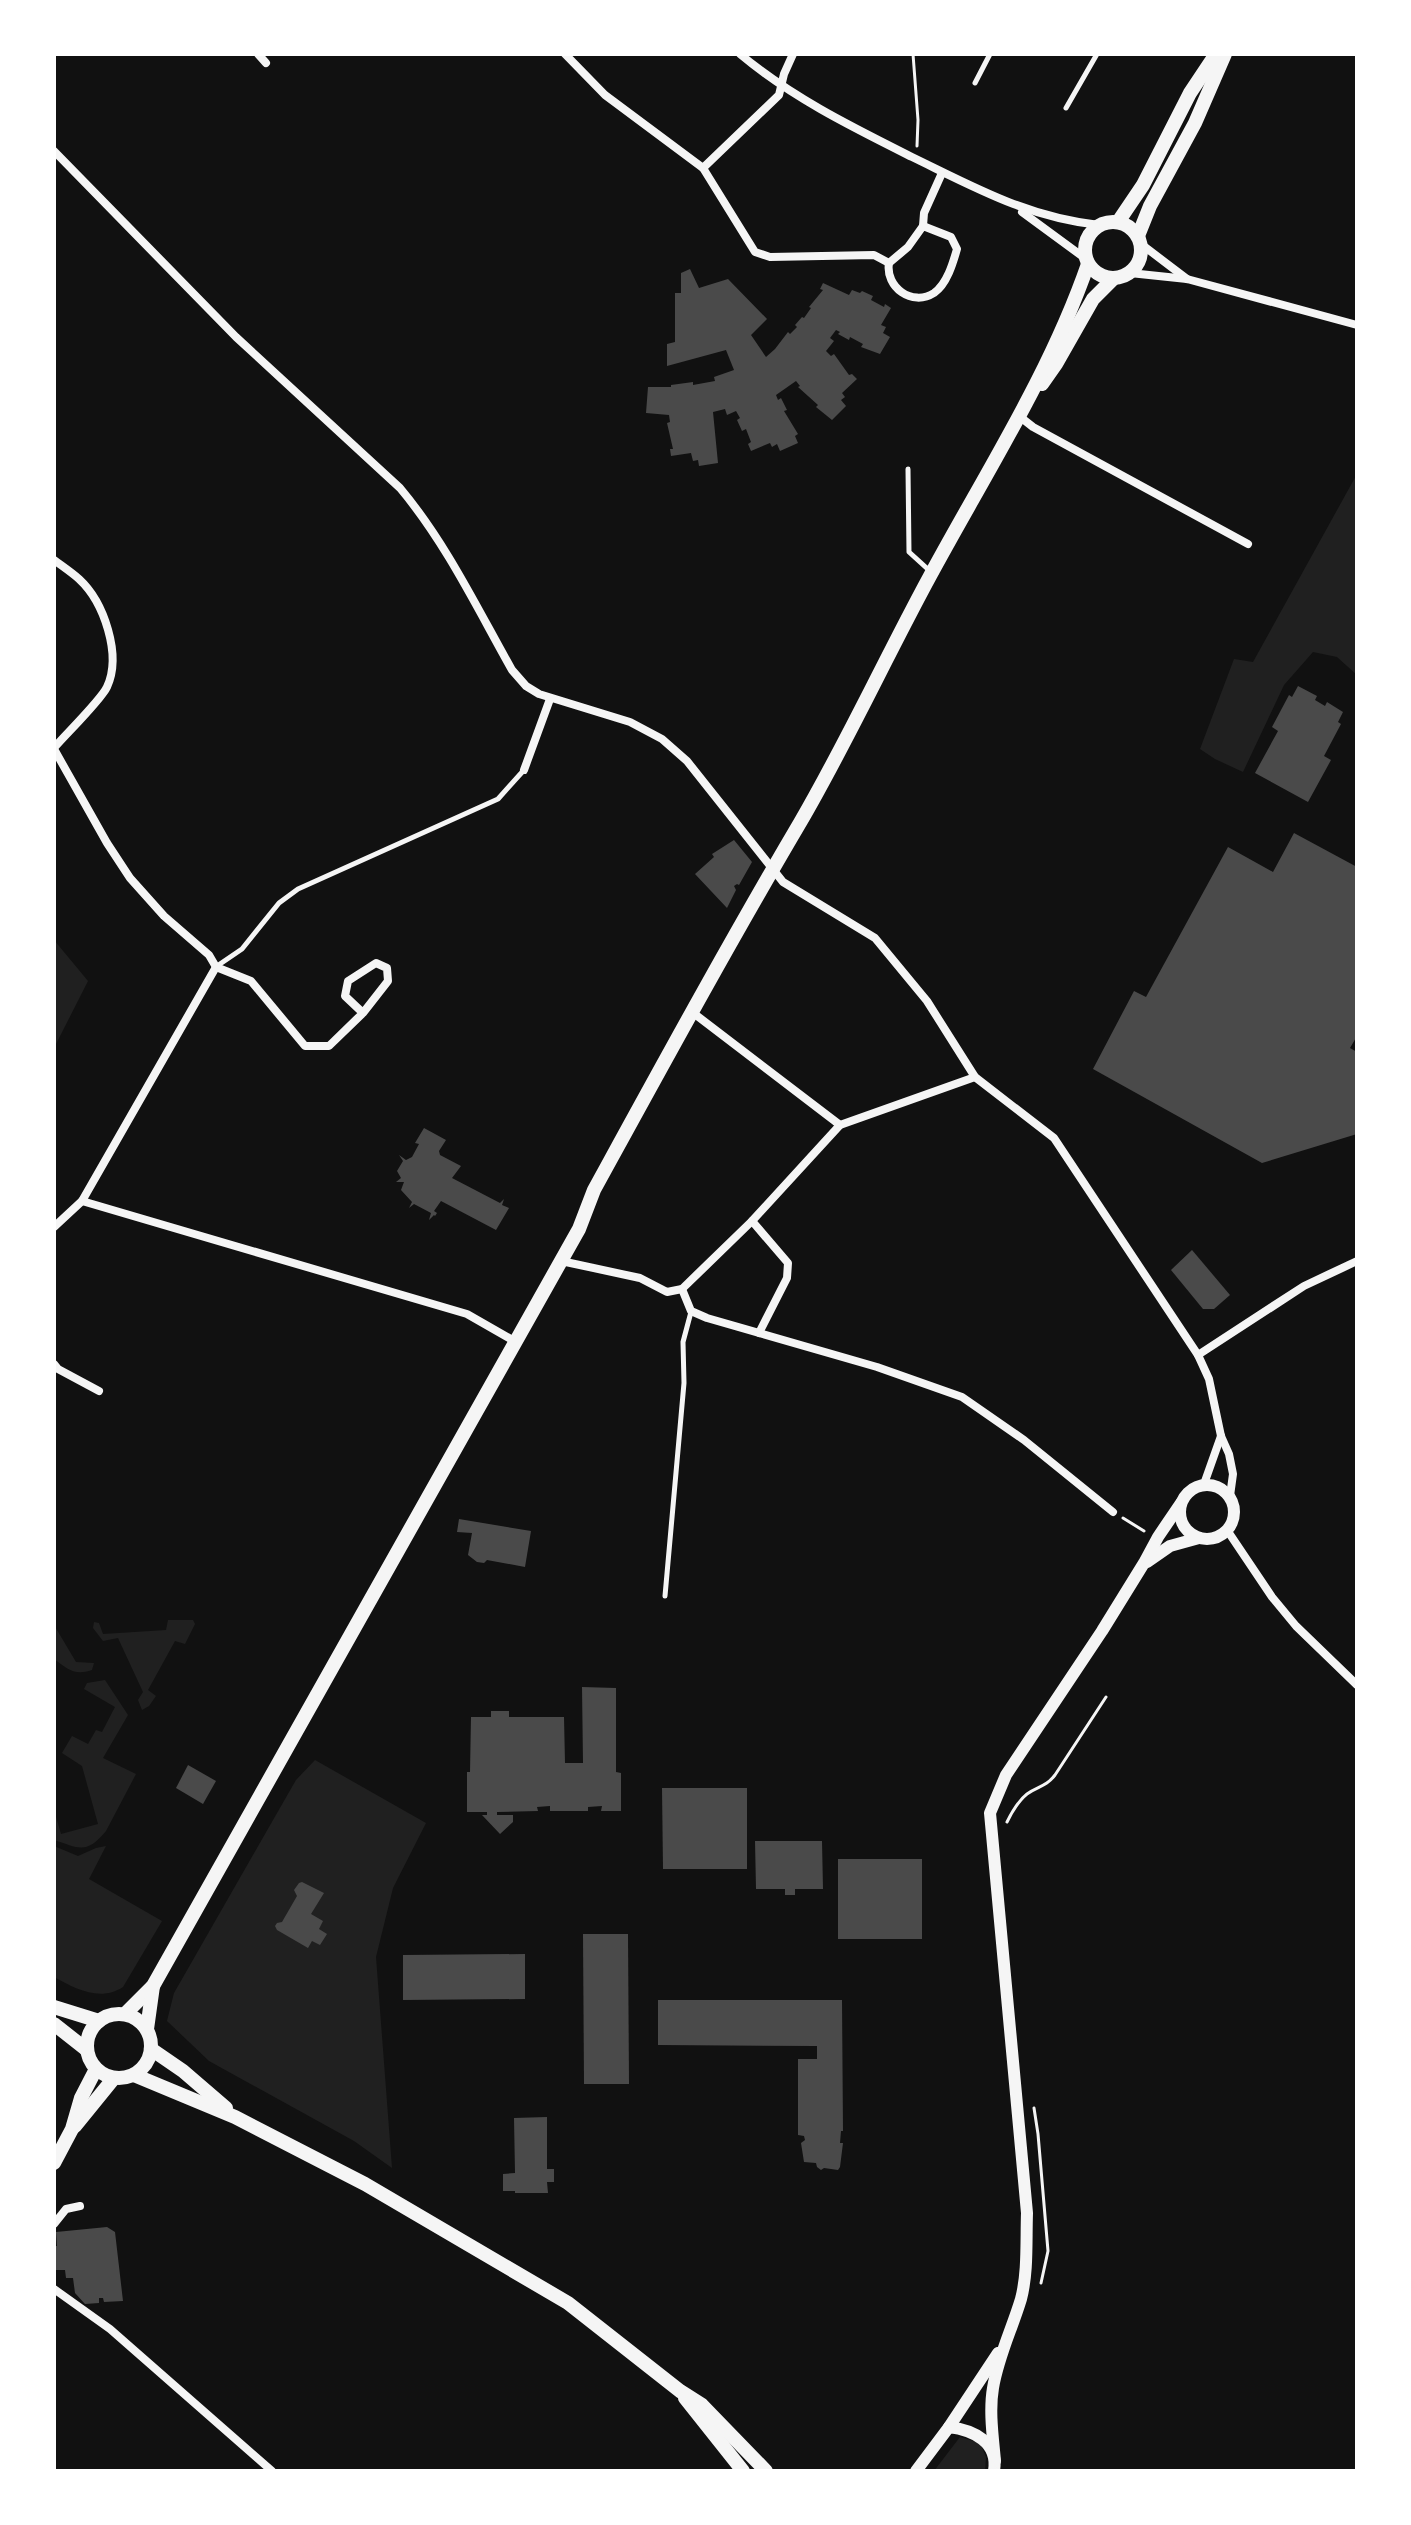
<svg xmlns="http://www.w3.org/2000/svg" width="1411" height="2525" font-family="Lato,sans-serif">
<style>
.green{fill:#202020}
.building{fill:#4a4a4a}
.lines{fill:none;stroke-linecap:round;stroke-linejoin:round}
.path{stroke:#f5f5f5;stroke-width:3}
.service{stroke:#f5f5f5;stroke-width:5}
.minor{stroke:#f5f5f5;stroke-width:8}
.tertiary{stroke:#f5f5f5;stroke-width:12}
.secondary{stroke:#f5f5f5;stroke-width:14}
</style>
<rect width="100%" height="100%" fill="#111"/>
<g class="green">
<path d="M1357 474V675L1337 657 1313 652 1284 685 1243 772 1215 759 1200 749 1234 659 1253 662Z"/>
<path d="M54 940 88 981 54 1048Z"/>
<path d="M168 1620H193L195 1624 185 1644 175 1641 148 1690 156 1696 149 1706 142 1710 138 1700 143 1692 118 1638 103 1641 93 1628 94 1622 99 1623 103 1634 166 1630Z"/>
<path d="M54 1625 76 1662 94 1663 92 1670C74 1676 68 1669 54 1659Z"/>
<path d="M105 1680 128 1715 103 1758 136 1774 106 1831C86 1855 79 1848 54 1840V1810L61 1834 98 1824 82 1766 62 1753 72 1736 88 1744 96 1730 102 1732 115 1707 84 1689 87 1683Z"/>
<path d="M315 1760 426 1823 393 1888 376 1957 392 2168 354 2141 209 2061 167 2021 174 1993 296 1780Z"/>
<path d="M54 1846 78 1856 96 1848 106 1846 89 1879 162 1921 123 1987C100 2002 76 1989 54 1977Z"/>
<path d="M960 2437 980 2443 986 2457 985 2471H934Z"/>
</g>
<g class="building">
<path d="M690 269 699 288 728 279 767 319 751 335 766 357 775 349 788 332 790 334 797 327 795 325 802 317 804 318 811 308 809 307 823 290 820 289 823 283 849 295 852 290 860 293 862 291 873 296 871 300 884 307 885 304 891 308 881 325 886 327 883 333 890 337 880 354 861 347 863 344 850 337 849 340 838 334 840 332 836 330 830 338 834 341 826 351 831 356 834 354 849 375 852 374 857 379 842 393 845 397 841 400 846 406 832 420 816 407 818 405 798 387 800 386 796 381 776 395 778 400 781 398 787 410 784 411 798 434 795 436 798 443 780 451 777 444 772 447 770 443 751 451 748 444 751 442 746 429 742 431 737 420 740 418 736 411 727 415 725 409 713 412 718 463 699 466 698 460 693 461 691 453 671 456 670 449H673L667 423 670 422 669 415 646 413 648 387H671V385L693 382V385L715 381 714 377 734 370 726 350 667 366V344L675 342V293H681V273Z"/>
<path d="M1298 686 1317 696 1315 700 1325 706 1327 702 1343 712 1338 722 1341 724 1324 756 1331 760 1308 802 1255 773 1278 731 1272 727 1289 695 1292 697Z"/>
<path d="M1294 833 1357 867V1036L1350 1048 1357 1052V1134L1262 1163 1093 1069 1134 991 1146 997 1228 847 1273 872Z"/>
<path d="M734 840 752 862 739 885 737 884 734 886 736 890 727 908 695 874 714 857 712 854Z"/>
<path d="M424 1128 446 1140 439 1151 440 1155 461 1166 452 1178 500 1203 504 1199 502 1205 509 1208 496 1230 441 1201 434 1211 437 1213 435 1216 434 1215 429 1220 431 1213 414 1204 409 1208 412 1202 401 1190 404 1182H396L401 1178 397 1171 403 1161 399 1155 406 1160 412 1157 419 1144 415 1143Z"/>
<path d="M1192 1250 1230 1295 1214 1309H1203L1171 1270Z"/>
<path d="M459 1519 531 1531 525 1567 487 1560 484 1563 477 1562 468 1555 472 1533 457 1532Z"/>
<path d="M582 1687 616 1688V1772L621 1773V1811H601L602 1806 588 1807V1811H550V1806L537 1807 538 1811 497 1812V1815H513V1822L500 1834 482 1815H487V1812H467V1772H470L471 1717H491V1711H509V1717H564L565 1763H583Z"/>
<path d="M188 1765 216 1781 203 1804 176 1788Z"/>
<path d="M662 1788H747V1869H663Z"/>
<path d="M755 1841H822L823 1889H795V1895H785V1889H756Z"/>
<rect x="838" y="1859" width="84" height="80"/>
<path d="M302 1882 324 1893 311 1914 323 1921 319 1929 327 1934 320 1945 312 1941 308 1948 277 1930 275 1926 277 1923 282 1922 297 1896 294 1890 299 1883Z"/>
<path d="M583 1934H628L629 2084H584Z"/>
<path d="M525 1954V1999L403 2000V1955Z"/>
<path d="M658 2000H842L843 2131H841L840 2143H843L840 2167 838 2170 824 2168 821 2170 817 2167 816 2163 804 2162 801 2143 805 2140 804 2136 798 2135V2059H817V2046L658 2045Z"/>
<path d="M547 2117V2169H554V2182H547L548 2193H515V2191H503V2174L515 2173 514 2118Z"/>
<path d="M107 2227 115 2232 123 2301 104 2302 103 2298H99V2303L85 2304 75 2293 73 2278H66L65 2270H56L54 2246H57L56 2232Z"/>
</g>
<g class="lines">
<g class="path">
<path d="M913 54 918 120 917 146"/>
<path d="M1123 1518 1144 1531"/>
<path d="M1007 1822C1012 1812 1018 1801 1027 1794 1038 1786 1046 1787 1055 1775L1106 1697"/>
<path d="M1034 2108 1038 2134 1048 2251 1041 2283"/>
</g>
<g class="service">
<path d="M975 83 990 54"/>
<path d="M1066 108 1097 54"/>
<path d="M908 469 909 552 931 572"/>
<path d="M217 966 242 949 279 903 298 889 498 799 524 770"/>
<path d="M665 1596 684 1383 683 1342 691 1312"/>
</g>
<g class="minor">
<path d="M258 54 266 63"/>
<path d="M565 54 605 95 703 168 755 252 770 257 874 255 889 263"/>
<path d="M740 54C791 97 852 127 912 157 976 188 1027 217 1099 225"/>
<path d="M54 151 236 337 400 488C446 543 477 608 512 670L526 686 539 694 630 722 662 739 687 761 783 882 875 938 927 1001 975 1077 1054 1138 1198 1355 1209 1379 1221 1436 1229 1454 1233 1474 1230 1496"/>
<path d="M703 168 779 95 784 74 793 54"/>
<path d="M1022 212 1086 259"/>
<path d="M923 226 951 237 957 249C953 263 947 284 934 293 912 307 885 287 889 263L908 247Z"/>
<path d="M923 226 924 213 942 173"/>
<path d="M1141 244 1187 279"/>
<path d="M1130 273 1187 279 1357 325"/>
<path d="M1019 416 1033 427 1248 544"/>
<path d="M54 560C62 566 71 572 79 579 104 602 122 655 107 687 101 700 66 734 54 748"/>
<path d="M54 749 107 843 130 878 164 916 209 955 216 967"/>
<path d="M524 770 550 699"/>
<path d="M216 967 251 981 305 1046H329L363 1013 388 981 387 968 376 963 348 981 345 996 363 1013"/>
<path d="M692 1012 840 1125"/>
<path d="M82 1201 467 1314 516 1342"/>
<path d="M752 1221 788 1263 787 1278 759 1333"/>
<path d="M54 1227 82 1201 216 967"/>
<path d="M561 1261 640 1278 667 1292 682 1289 752 1221 840 1125 975 1077"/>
<path d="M682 1289 691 1311 707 1318 877 1367 962 1397 1024 1440 1113 1512"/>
<path d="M1198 1355 1304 1286 1357 1261"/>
<path d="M54 1364 58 1369 99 1391"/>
<path d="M1204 1484 1221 1436"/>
<path d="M1227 1530 1272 1597 1296 1626 1357 1685"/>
<path d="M54 2224 66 2209 80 2206"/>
<path d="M54 2289 110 2329 272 2471"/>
</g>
<g class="tertiary">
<circle cx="1207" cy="1512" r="27"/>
<path d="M1147 1562 1170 1546 1199 1538"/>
<path d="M949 2427 998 2353"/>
<path d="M995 2461C993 2438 989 2411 993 2388 998 2357 1012 2329 1021 2299 1028 2272 1026 2242 1027 2213L990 1813 1006 1775 1102 1631 1144 1563 1158 1537 1181 1503"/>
<path d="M916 2471 949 2427C973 2430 999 2442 994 2471"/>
</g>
<g class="secondary">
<circle cx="1113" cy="250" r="28"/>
<path d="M1118 222 1143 185 1190 93 1216 54"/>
<path d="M1138 236 1150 206 1195 123 1225 54"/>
<path d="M1042 384 1056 364 1093 299 1114 278"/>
<path d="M54 2007 99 2021"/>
<circle cx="119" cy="2046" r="32"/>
<path d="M125 2014 153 1986 579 1229 594 1190C662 1066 729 943 801 821 847 742 886 657 930 576 985 474 1050 374 1088 264"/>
<path d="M54 2024 87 2050"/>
<path d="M147 2029 153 1986"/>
<path d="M151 2049 183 2071 226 2108"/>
<path d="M134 2075 235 2117 365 2184 568 2303 680 2391 702 2405 766 2471"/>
<path d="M75 2126 114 2078"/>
<path d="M54 2163 72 2129 81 2098 96 2069"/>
<path d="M685 2398 743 2471"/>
</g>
</g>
<rect width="1411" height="2525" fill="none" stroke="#ffffff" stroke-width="112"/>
</svg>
